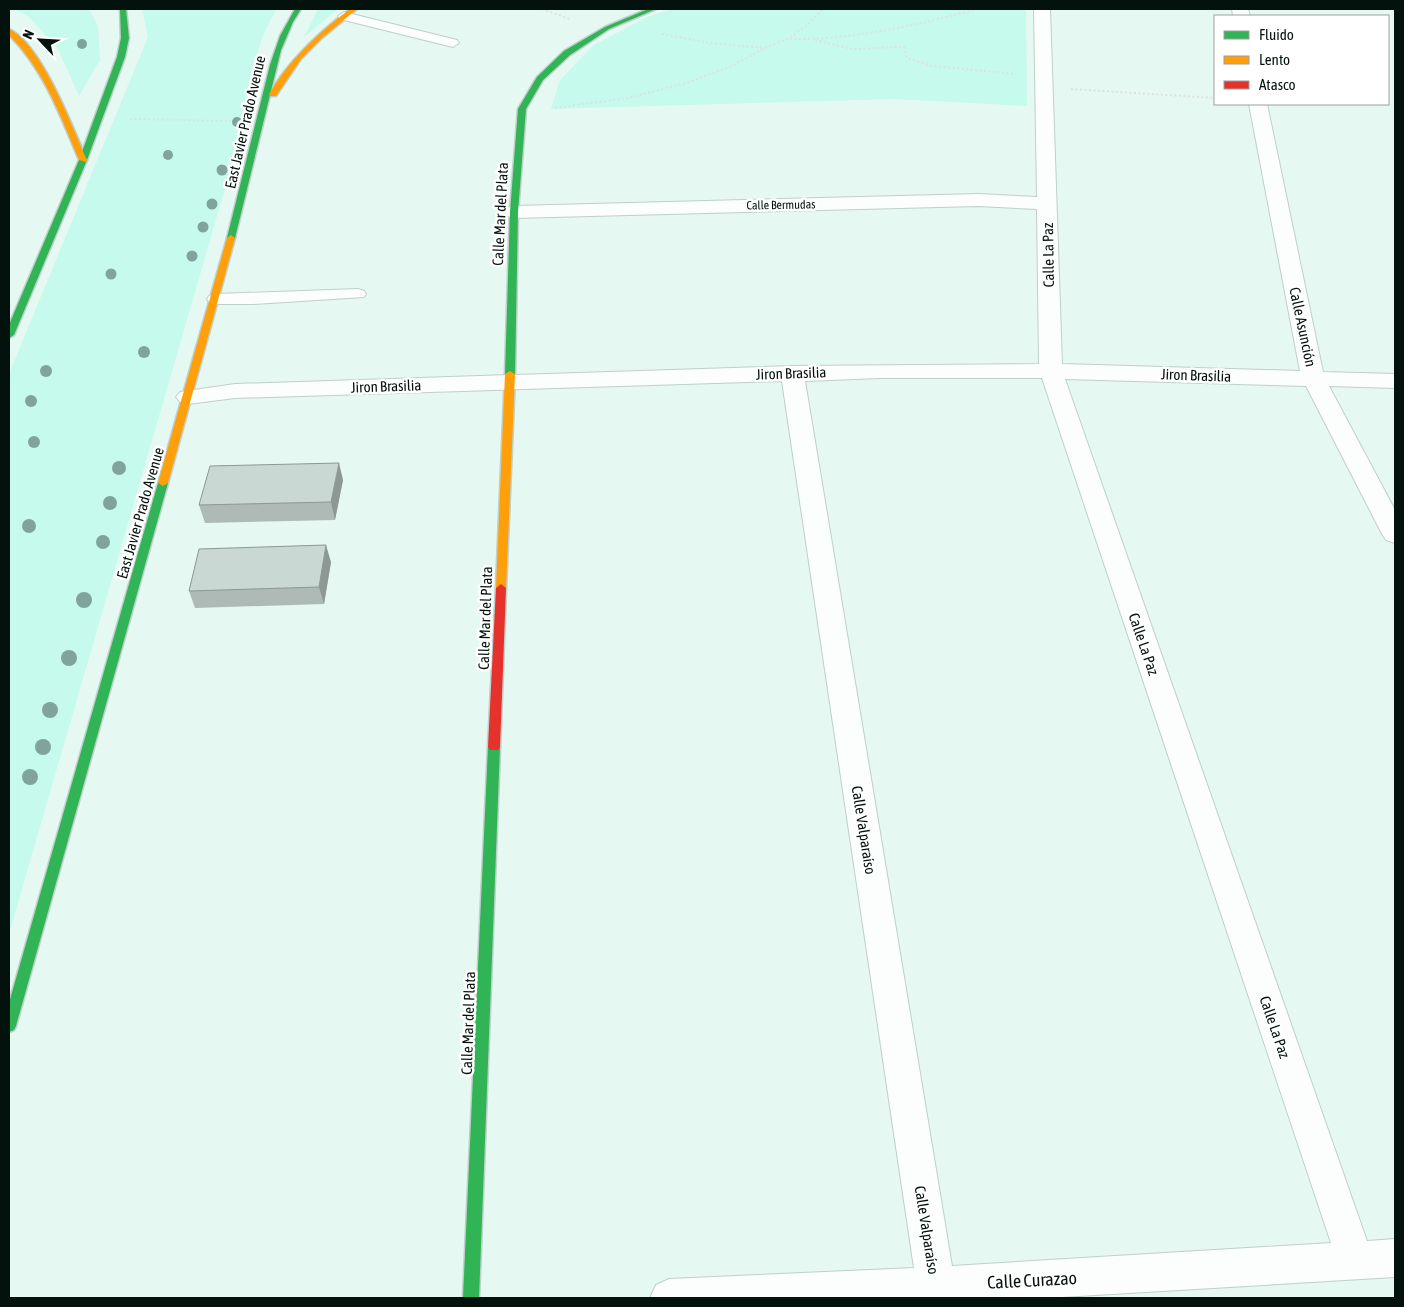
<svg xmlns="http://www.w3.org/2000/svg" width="1404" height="1307" font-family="'Asap Condensed',sans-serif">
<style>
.green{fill:#c6faec}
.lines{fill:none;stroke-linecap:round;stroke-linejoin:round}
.lane-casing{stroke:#bfcfca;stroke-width:2}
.street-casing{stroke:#bfcfca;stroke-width:2}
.fast-casing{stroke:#bfcfca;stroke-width:3}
.slow-casing{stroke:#bfcfca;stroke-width:3}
.jam-casing{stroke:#bfcfca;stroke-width:3}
.path{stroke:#dde2e0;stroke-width:2;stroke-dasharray:2 2.5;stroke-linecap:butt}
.lane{fill:#fbfefd;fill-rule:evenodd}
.street{fill:#fbfefd;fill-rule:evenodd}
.fast{fill:#30b455;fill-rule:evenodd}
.slow{fill:#ff9f0a;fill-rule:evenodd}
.jam{fill:#e5322d;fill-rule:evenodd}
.tree{fill:#80a49b}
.wall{fill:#adbab5}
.shaded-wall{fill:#8d9794}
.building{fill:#c9d8d3;stroke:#8d9794}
.labels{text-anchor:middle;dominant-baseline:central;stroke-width:5;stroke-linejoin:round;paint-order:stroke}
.far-street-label{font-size:12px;fill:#04120e;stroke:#fff}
.street-label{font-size:15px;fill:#04120e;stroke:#fff}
.near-street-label{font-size:18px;fill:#04120e;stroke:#fff}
</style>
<rect width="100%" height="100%" fill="#e6f8f2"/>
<g class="green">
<path d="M14 9H89L98 26 100 60 79 96 58 49 28 16Z"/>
<path d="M142 9H277C253 46 248 94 240 137L9 934V374L148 37Z"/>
<path d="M318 9H338L304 37Z"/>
<path d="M672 9H1026L1027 106 894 99 551 109 560 80 594 45 647 17Z"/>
</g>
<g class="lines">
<g class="lane-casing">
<g id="lane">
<path d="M344 12 457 40 459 43 453 47 340 19 338 16Z"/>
<path d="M358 289 364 291 366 294 364 297 253 304H215L209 302 207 299 209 296 215 294Z"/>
</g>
</g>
<g class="street-casing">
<g id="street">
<path d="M1034 9H1050L1062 364 1300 371 1249 104H1267L1323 372 1395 374V388L1329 386 1395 510V543L1386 540 1382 534 1306 386 1065 379 1367 1241 1395 1239V1277L1045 1298H650L656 1285 669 1279 914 1268 782 381 235 398 188 404 180 402 176 397 180 392 235 384 792 366 1039 364 1037 209 978 206 514 218 507 216 504 212 507 208 514 206 978 194 1037 197ZM880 378H1042L1331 1243 952 1266 805 381Z"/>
<path d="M1232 9H1248L1250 16H1233Z"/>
</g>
</g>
<g class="fast-casing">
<g id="fast">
<path d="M120 9H126L129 38 125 57 87 160 14 335 9 338V325L79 160 117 57 121 38Z"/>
<path d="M295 9H301L293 22 281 50 235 238 234 240H228L227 238 270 65 280 36Z"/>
<path d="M648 9H656L609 29 570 55 543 80 526 109 518 212 515 374 510 377 507 376 505 374 510 212 518 109 537 77 564 51 605 27Z"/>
<path d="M163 480 168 483 16 1026 14 1030 9 1032V1003L158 483Z"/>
<path d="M494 742 498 744 500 747 479 1298H463L488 747 490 744Z"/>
</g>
</g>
<g class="slow-casing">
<g id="slow">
<path d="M350 9H357L322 38 301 59 276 96H270L269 94C290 59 318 33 350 9Z"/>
<path d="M9 29C41 43 73 128 87 160L86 162 79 160C60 115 44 70 9 35Z"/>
<path d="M231 235 235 238 168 483 163 486 158 483 227 238Z"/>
<path d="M510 371 515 374 506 588 501 592 496 588 505 374Z"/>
</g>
</g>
<g class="jam-casing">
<path id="jam" d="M501 584 506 588 500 747 498 750H490L488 747 496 588Z"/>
</g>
<g class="path">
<path d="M542 9 570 19"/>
<path d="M662 34 710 43 765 48"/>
<path d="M790 39C854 40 916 25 978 9"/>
<path d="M815 40 852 49 904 47 907 58 933 66 1016 74"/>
<path d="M1071 89 1215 98"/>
<path d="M555 108 628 98 686 83 732 66 765 48 789 38 810 23 823 9"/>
<path d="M130 119 231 121"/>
</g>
<use href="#lane" class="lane"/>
<use href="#street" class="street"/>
<use href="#fast" class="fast"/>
<use href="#slow" class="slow"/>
<use href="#jam" class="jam"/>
</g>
<g class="tree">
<circle cx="82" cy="44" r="5"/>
<circle cx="237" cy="122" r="5"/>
<circle cx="168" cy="155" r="5"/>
<circle cx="222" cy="170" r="5.5"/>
<circle cx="212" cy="204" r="5.5"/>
<circle cx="203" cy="227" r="5.5"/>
<circle cx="192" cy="256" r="5.5"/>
<circle cx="111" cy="274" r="5.5"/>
<circle cx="144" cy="352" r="6"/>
<circle cx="46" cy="371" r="6"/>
<circle cx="31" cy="401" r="6"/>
<circle cx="34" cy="442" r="6"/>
<circle cx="119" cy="468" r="7"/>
<circle cx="110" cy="503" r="7"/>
<circle cx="29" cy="526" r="7"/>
<circle cx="103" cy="542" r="7"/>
<circle cx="84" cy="600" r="8"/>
<circle cx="69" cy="658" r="8"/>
<circle cx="50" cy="710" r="8"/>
<circle cx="43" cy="747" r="8"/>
<circle cx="30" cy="777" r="8"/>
</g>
<g class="wall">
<path d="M343 480 335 520 205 523 199 505Z"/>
<path d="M331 562 324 604 195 608 189 591Z"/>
</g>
<g class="shaded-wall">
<path d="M339 463 343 480 335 520 331 502Z"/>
<path d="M326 545 331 562 324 604 319 587Z"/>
</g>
<g class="building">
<path d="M339 463 331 502 199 505 210 466Z"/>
<path d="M326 545 319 587 189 591 199 549Z"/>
</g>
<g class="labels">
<g class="far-street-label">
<text transform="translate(781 205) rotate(-1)">Calle Bermudas</text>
</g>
<g class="street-label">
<text transform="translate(245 122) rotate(-77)">East Javier Prado Avenue</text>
<text transform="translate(500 214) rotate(-87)">Calle Mar del Plata</text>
<text transform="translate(1048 255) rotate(-91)">Calle La Paz</text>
<text transform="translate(1303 327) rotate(78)">Calle Asunción</text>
<text transform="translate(791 373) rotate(-2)">Jiron Brasilia</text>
<text transform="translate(1196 375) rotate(2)">Jiron Brasilia</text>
<text transform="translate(386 386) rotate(-2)">Jiron Brasilia</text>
<text transform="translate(140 513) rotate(-74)">East Javier Prado Avenue</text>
<text transform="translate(485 618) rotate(-88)">Calle Mar del Plata</text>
<text transform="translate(1144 644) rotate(71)">Calle La Paz</text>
<text transform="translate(864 830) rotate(81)">Calle Valparaíso</text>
<text transform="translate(468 1023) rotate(-88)">Calle Mar del Plata</text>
<text transform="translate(1275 1027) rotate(71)">Calle La Paz</text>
<text transform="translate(927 1230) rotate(81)">Calle Valparaíso</text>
</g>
<g class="near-street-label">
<text transform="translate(1032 1280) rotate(-3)">Calle Curazao</text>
</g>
</g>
<rect width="1404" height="1307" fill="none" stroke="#04120e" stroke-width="20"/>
<rect x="1214" y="15" width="175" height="90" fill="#ffffff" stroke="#9ba09f"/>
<rect x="1224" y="31" width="25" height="8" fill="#30b455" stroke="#9ba09f"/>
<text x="1259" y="40" font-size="15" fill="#04120e">Fluido</text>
<rect x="1224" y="56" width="25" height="8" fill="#ff9f0a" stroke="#9ba09f"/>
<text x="1259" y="65" font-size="15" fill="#04120e">Lento</text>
<rect x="1224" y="81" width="25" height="8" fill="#e5322d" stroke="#9ba09f"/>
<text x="1259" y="90" font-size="15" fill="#04120e">Atasco</text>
<g transform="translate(40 40) rotate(295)" stroke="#ffffff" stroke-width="4" paint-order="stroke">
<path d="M0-4L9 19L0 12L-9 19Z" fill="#04120e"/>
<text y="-8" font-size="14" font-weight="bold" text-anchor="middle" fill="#04120e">N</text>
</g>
</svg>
